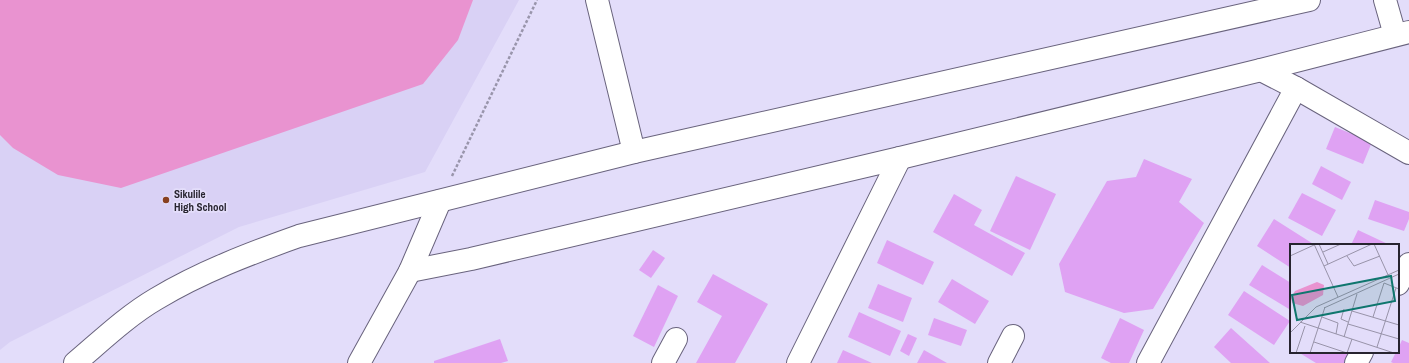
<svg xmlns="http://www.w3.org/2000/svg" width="1409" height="363" font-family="'Archivo Narrow',sans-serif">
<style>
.built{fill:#d9d1f5}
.pitch{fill:#e993d0}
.building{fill:#dfa2f3}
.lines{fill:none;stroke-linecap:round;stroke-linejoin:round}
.minor-casing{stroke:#69637d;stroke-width:24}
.path{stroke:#9995ab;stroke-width:2.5;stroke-dasharray:3 2;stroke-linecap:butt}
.minor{stroke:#fff;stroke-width:22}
.poi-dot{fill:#884020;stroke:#e3ddfa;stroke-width:1.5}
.labels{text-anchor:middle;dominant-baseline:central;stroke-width:3.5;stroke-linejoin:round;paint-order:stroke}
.poi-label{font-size:11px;font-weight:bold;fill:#27242f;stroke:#e3ddfa;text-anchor:start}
.inset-road{fill:none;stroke:#9893a9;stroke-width:1}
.view{fill:#0f766e;fill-opacity:0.15;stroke:#0f766e;stroke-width:2}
.inset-edge{fill:none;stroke:#27242f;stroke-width:2}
</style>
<rect width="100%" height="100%" fill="#e3ddfa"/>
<path class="built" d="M0 0H519L425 172 239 227 10 342 0 350Z"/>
<path class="pitch" d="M0 0H473L458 40 423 84 121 188 58 175 13 148 0 135Z"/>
<g class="building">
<path d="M1335 127 1372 142 1363 164 1326 149Z"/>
<path d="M1144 159 1192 179 1179 202 1204 223 1153 309 1124 313 1065 292 1059 264 1107 181 1136 177Z"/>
<path d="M1321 166 1351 182 1342 200 1312 184Z"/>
<path d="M1016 176 1056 194 1030 250 990 231Z"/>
<path d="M1302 193 1336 210 1322 236 1288 218Z"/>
<path d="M954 194 982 210 974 225 1025 253 1012 276 933 232Z"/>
<path d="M1375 200 1409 212V219L1404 231 1368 219Z"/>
<path d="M1274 219 1315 245H1291V268L1257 246Z"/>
<path d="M1358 230 1390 245H1351Z"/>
<path d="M887 240 934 262 923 285 877 263Z"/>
<path d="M653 250 665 258 651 278 639 270Z"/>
<path d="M1262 265 1291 283V305L1289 309 1249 285Z"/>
<path d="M713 274 768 304 735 363H696L722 316 697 302Z"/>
<path d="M952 279 989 301 975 324 938 302Z"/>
<path d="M878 284 912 298 903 322 868 308Z"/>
<path d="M658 285 678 296 654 347 633 336Z"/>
<path d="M1244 291 1290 321 1274 345 1228 315Z"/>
<path d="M859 312 901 331 890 356 848 337Z"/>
<path d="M934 318 967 330 961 346 928 335Z"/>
<path d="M1120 318 1144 330 1129 363H1111L1101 358Z"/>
<path d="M1231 328 1270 363H1231L1214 347Z"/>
<path d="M908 334 917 338 909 356 900 351Z"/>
<path d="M500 339 508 361 501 363H434V361Z"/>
<path d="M1402 340 1409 343V363H1393L1391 362 1396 352H1398V349Z"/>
<path d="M843 350 872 363H837Z"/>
<path d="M924 350 947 363H917Z"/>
<path d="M1298 352H1351L1344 363H1316Z"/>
</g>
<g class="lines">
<g class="minor-casing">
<g id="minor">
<path d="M597 0 634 152"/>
<path d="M1385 0 1395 35"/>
<path d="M1261 70 1296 88 1409 153"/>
<path d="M410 271 471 259 900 158 1261 70 1409 32"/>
<path d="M1398 284 1409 264"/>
<path d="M75 363C101 341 127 316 156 299 201 272 251 253 299 236L634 152 1309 0"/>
<path d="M359 363 410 271 440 201"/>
<path d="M663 363 676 339"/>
<path d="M798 363 900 158"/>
<path d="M999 363 1013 336"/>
<path d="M1148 363 1296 88"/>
<path d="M1356 363 1362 352"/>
</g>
</g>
<path class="path" d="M452 176 537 0"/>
<use href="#minor" class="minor"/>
</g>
<circle class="poi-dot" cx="166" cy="200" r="4"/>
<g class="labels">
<g class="poi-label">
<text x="174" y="194">Sikulile<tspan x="174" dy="13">High School</tspan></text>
</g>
</g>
<g transform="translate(1290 244)">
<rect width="109" height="109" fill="#e3ddfa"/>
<path d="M27 38 34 41 33 51 13 62 2 59 1 54 5 47Z" fill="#e993d0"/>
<path class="inset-road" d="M24 0 48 53M29 0 38 20M84 0 99 33M33 8 51 0M0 12 24 1M57 12 64 22 90 12M34 22 82 0M94 39 109 45M34 64 109 30M54 65 51 75 58 78M62 67 109 81M32 73 48 79 46 90M83 73 94 39M10 78 104 109M58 80 109 95M0 89 26 63 109 26M54 93 67 50M24 98 57 109M87 103 106 44M6 109 15 82M20 109 35 63M57 109 62 95"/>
<path class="view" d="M101 32 105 57 7 76 2 51Z"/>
<rect width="109" height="109" class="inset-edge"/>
</g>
</svg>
